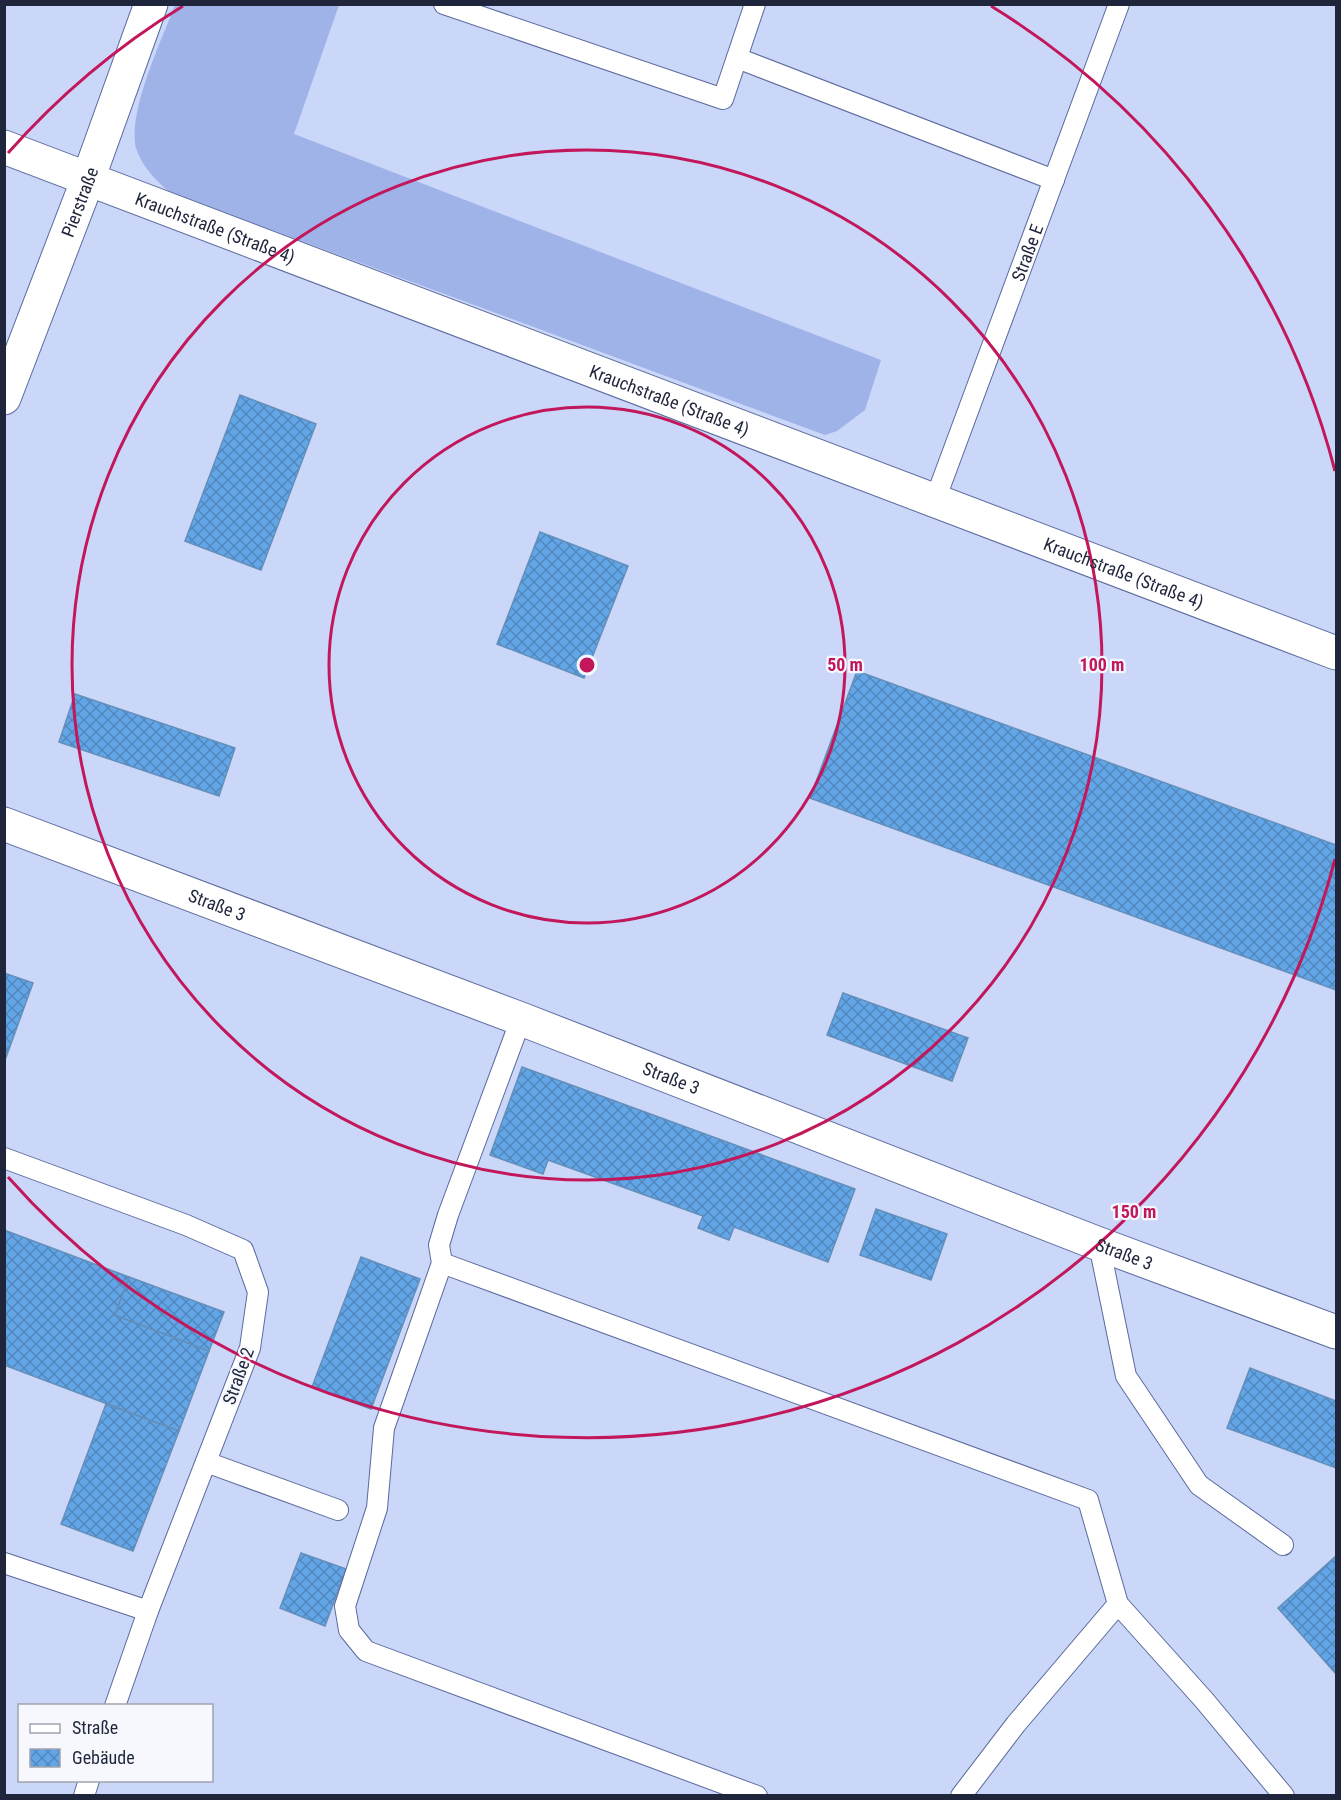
<svg xmlns="http://www.w3.org/2000/svg" width="1341" height="1800" font-family="'Roboto Condensed',sans-serif">
<style>
.grass{fill:#a0b3e8}
.building{fill:url(#building-cross-hatch);stroke:#648fba;stroke-width:1.5}
.lines{fill:none;stroke-linecap:round;stroke-linejoin:round}
.lane-casing{stroke:#5a6a9c;stroke-width:22}
.street-casing{stroke:#5a6a9c;stroke-width:35}
.lane{stroke:#fff;stroke-width:20}
.street{stroke:#fff;stroke-width:33}
.ring{fill:none;stroke:#c2185b;stroke-width:3}
.labels{text-anchor:middle;dominant-baseline:central;stroke-width:4.5;stroke-linejoin:round;paint-order:stroke}
.street-label{font-size:18px;fill:#1f263b;stroke:#f6f8fe}
.centre{fill:#c2185b;stroke:#f6f8fe;stroke-width:3}
.ring-label{font-size:18px;text-anchor:middle;font-weight:bold;fill:#c2185b;stroke:#f6f8fe;stroke-width:4.5;stroke-linejoin:round;paint-order:stroke}
</style>
<defs>
<pattern id="building-cross-hatch" width="8" height="8" patternUnits="userSpaceOnUse" patternTransform="scale(1.5)"><rect width="8" height="8" fill="#63a6e7"/><path d="M0 0l8 8M0 8l8-8" fill="none" stroke="#5187bc"/></pattern>
</defs>
<rect width="100%" height="100%" fill="#cad7f9"/>
<path class="grass" d="M175 5H339L294 134 881 360 865 410 837 431 825 435 169 192C155 179 142 167 136 148 127 113 162 39 175 5Z"/>
<g class="building">
<path d="M240 395 316 424 261 570 185 541Z"/>
<path d="M540 532 628 566 584 678 497 644Z"/>
<path d="M857 671 1336 845V990L810 798Z"/>
<path d="M75 694 235 748 219 796 59 742Z"/>
<path d="M4 973 33 983 4 1063Z"/>
<path d="M843 993 968 1038 952 1081 827 1035Z"/>
<path d="M522 1067 855 1189 828 1262 734 1227 729 1240 698 1228 703 1216 548 1160 543 1174 490 1155Z"/>
<path d="M876 1209 947 1234 931 1280 860 1255Z"/>
<path d="M4 1230 129 1277 115 1315 209 1351 179 1431 4 1365Z"/>
<path d="M361 1257 420 1279 371 1409 312 1387Z"/>
<path d="M129 1277 224 1312 209 1351 115 1315Z"/>
<path d="M1250 1368 1336 1401V1468L1227 1428Z"/>
<path d="M106 1404 179 1431 133 1551 61 1524Z"/>
<path d="M301 1553 346 1569 325 1626 280 1608Z"/>
<path d="M1336 1556V1674L1278 1608Z"/>
</g>
<g class="lines">
<g class="lane-casing">
<g id="lane">
<path d="M444 4 723 99 755 4"/>
<path d="M737 58 1054 180"/>
<path id="s1" d="M935 500 1119 4"/>
<path d="M521 1019 448 1215 439 1245 442 1263 1088 1500 1118 1604"/>
<path d="M4 1158 186 1225 243 1250 258 1292 250 1348 148 1611 115 1706"/>
<path d="M1099 1244 1126 1376 1199 1485 1283 1545"/>
<path d="M442 1263 384 1428 377 1508 345 1606 349 1630 366 1651 757 1796"/>
<path d="M206 1462 338 1510"/>
<path d="M4 1563 148 1611"/>
<path d="M84 1796 89 1780"/>
<path d="M961 1796 1016 1724 1118 1604 1204 1700 1284 1796"/>
</g>
</g>
<g class="street-casing">
<g id="street">
<path id="s2" d="M4 147 1336 653"/>
<path id="s3" d="M4 398 88 179 151 4"/>
<path id="s4" d="M4 824 521 1019 1099 1244 1336 1332"/>
</g>
</g>
<use href="#lane" class="lane"/>
<use href="#street" class="street"/>
</g>
<g class="ring">
<circle cx="587" cy="665" r="258"/>
<circle cx="587" cy="665" r="515"/>
<path d="M1335 859A773 773 0 0 1 8 1177M8 153A773 773 0 0 1 183 6M991 6A773 773 0 0 1 1335 471"/>
</g>
<g class="labels">
<g class="street-label">
<text stroke="none"><textPath href="#s3" startOffset="210">Pierstraße</textPath></text>
<text stroke="none"><textPath href="#s2" startOffset="226">Krauchstraße (Straße 4)</textPath></text>
<text stroke="none"><textPath href="#s1" startOffset="264">Straße E</textPath></text>
<text stroke="none"><textPath href="#s2" startOffset="712">Krauchstraße (Straße 4)</textPath></text>
<text stroke="none"><textPath href="#s2" startOffset="1198">Krauchstraße (Straße 4)</textPath></text>
<text stroke="none"><textPath href="#s4" startOffset="228">Straße 3</textPath></text>
<text stroke="none"><textPath href="#s4" startOffset="714">Straße 3</textPath></text>
<text stroke="none"><textPath href="#s4" startOffset="1200">Straße 3</textPath></text>
<text transform="translate(238 1376) rotate(-70)">Straße 2</text>
</g>
</g>
<circle cx="587" cy="665" r="9" class="centre"/>
<g class="ring-label">
<text x="845" y="671">50 m</text>
<text x="1102" y="671">100 m</text>
<text x="1134" y="1218">150 m</text>
</g>
<rect width="1341" height="1800" fill="none" stroke="#1f263b" stroke-width="12"/>
<rect x="18" y="1704" width="195" height="78" fill="#f6f8fe" stroke="#a0a4b0" stroke-width="1.5"/>
<rect x="30" y="1724" width="30" height="9" fill="#ffffff" stroke="#a0a4b0" stroke-width="1.5"/>
<text x="72" y="1734" font-size="18" fill="#1f263b">Straße</text>
<rect x="30" y="1749" width="30" height="18" fill="url(#building-cross-hatch)" stroke="#a0a4b0" stroke-width="1.5"/>
<text x="72" y="1764" font-size="18" fill="#1f263b">Gebäude</text>
</svg>
